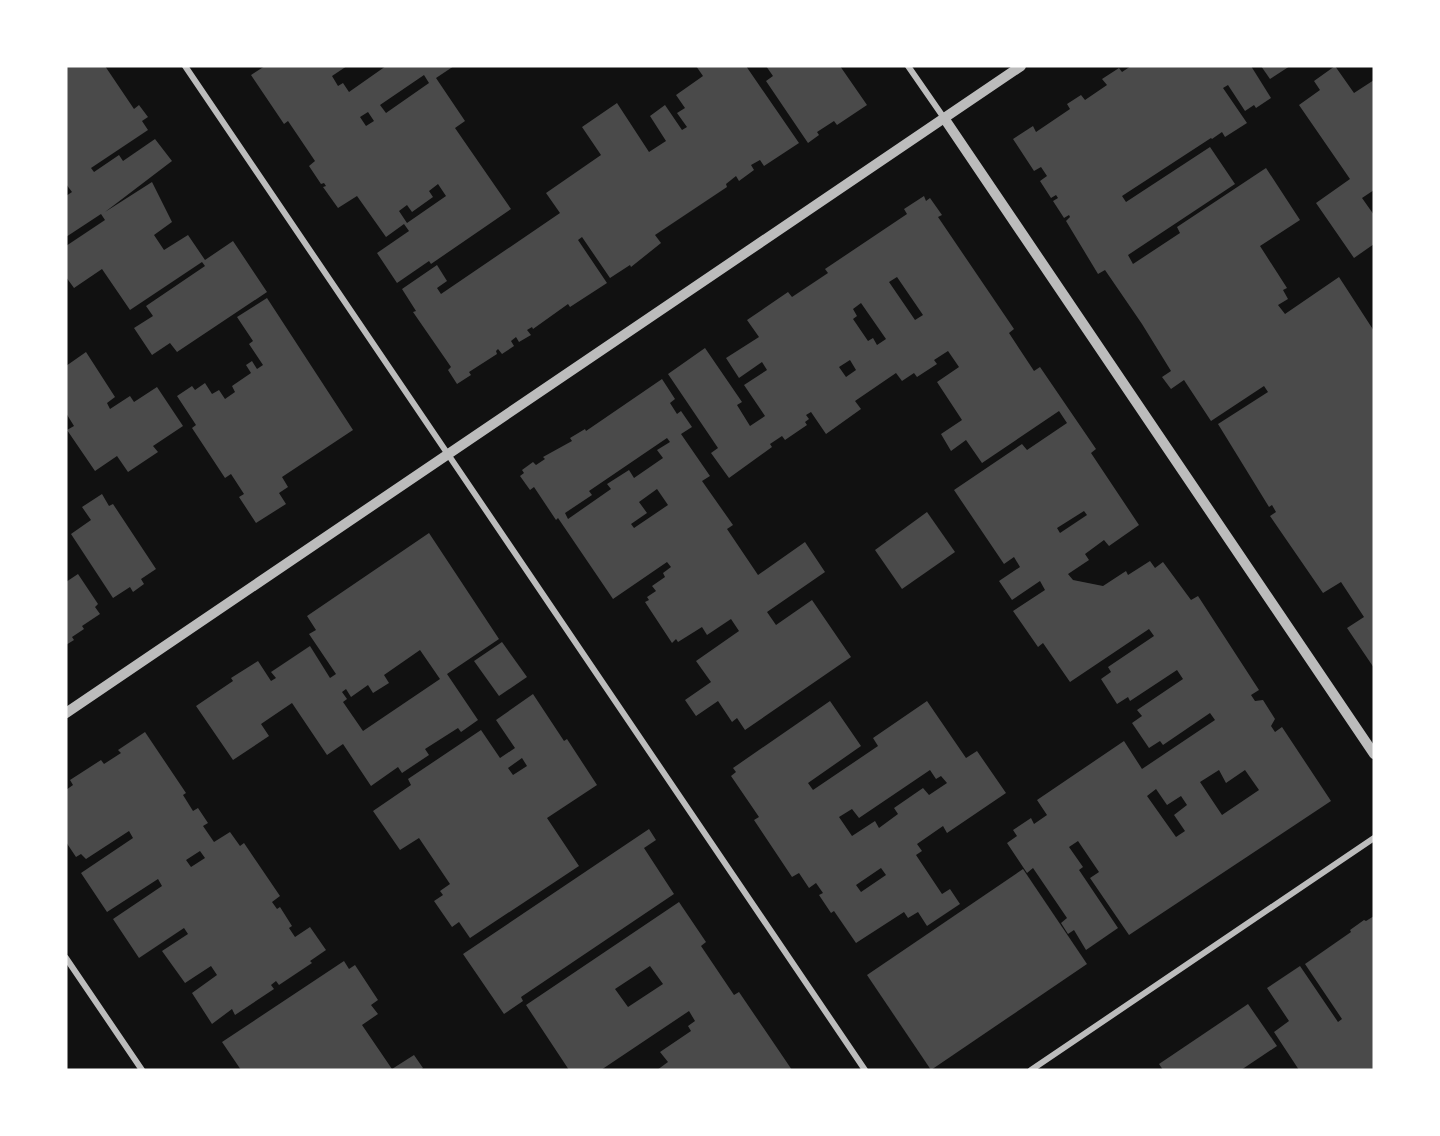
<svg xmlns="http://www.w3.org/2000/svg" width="1440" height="1136" font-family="'Nunito Sans',sans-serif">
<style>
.building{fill:#4a4a4a;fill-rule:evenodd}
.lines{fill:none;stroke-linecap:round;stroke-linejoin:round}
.minor{stroke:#bcbcbc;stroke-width:6}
.tertiary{stroke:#bcbcbc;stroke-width:10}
</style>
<rect width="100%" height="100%" fill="#111"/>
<g class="building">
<path d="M66 66H105L134 109 139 105 148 117 142 121 148 130 91 168 94 172 119 155 123 161 155 139 172 161 105 212 152 182 172 222 154 235 164 250 188 235 205 260 233 241 267 292 177 352 170 343 152 355 134 328 153 316 146 306 205 266 202 262 130 310 102 269 74 288 66 277V246L105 220 101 214 66 237V196L72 192 66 184Z"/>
<path d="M265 66H347L332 76 338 86 343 83 349 92 386 66H454L436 78 465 121 455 128 511 209 431 264 429 261 397 283 377 253 409 231 404 224 386 237 357 196 338 208 323 187 326 186 324 183 321 184 309 166 315 161 288 121 284 124 251 75ZM424 75 429 83 386 113 380 105ZM368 112 374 121 366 126 360 117ZM438 184 446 196 407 223 399 211 407 205 412 212 433 197 429 191Z"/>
<path d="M696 66H746L799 143 764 166 760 160 751 165 754 170 739 181 736 176 726 184 727 187 655 235 661 243 631 267 630 265 610 278 582 237 578 240 607 283 570 307 568 304 533 329 532 327 527 330 531 335 519 342 516 337 511 341 514 346 502 354 498 349 496 351 497 354 469 372 471 375 457 384 448 370 451 367 413 312 416 311 402 289 437 265 447 281 437 288 441 294 560 213 546 193 601 155 582 127 617 103 649 152 666 141 650 116 665 105 682 130 687 127 677 113 685 108 676 95 703 76Z"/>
<path d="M766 66H840L867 105 837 125 834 121 817 132 819 135 808 143 766 81 773 76Z"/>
<path d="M1131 66H1251L1271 98 1256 108 1254 105 1245 111 1228 85 1223 88 1247 123 1225 137 1222 132 1212 139 1211 138 1122 196 1126 202 1210 147 1235 184 1128 255 1133 264 1180 233 1177 227 1266 168 1300 220 1260 246 1287 288 1283 290 1288 299 1278 305 1285 314 1339 277 1374 331V668L1347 628 1364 617 1341 582 1323 593 1270 516 1276 512 1272 505 1269 507 1218 424 1268 392 1264 386 1211 421 1184 380 1171 389 1162 377 1171 371 1142 324 1105 270 1098 274 1066 221 1070 217 1069 215 1064 218 1053 201 1058 198 1056 195 1051 198 1040 181 1047 176 1041 167 1034 171 1013 139 1033 126 1036 132 1070 109 1067 104 1081 95 1085 100 1107 85 1102 79 1119 68 1122 72Z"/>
<path d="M1261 66H1290L1270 79Z"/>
<path d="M1335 66 1354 93 1374 80V190L1362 198 1374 215V244L1354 258 1316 203 1350 179 1299 105 1320 90 1314 81Z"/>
<path d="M924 196 926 201 930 198 942 215 938 217 1014 329 1009 333 1034 371 1040 367 1096 449 1091 453 1139 525 1109 546 1104 540 1085 554 1089 560 1068 574 1073 580 1103 586 1126 571 1128 575 1150 561 1155 568 1163 562 1191 600 1198 596 1259 690 1251 695 1255 701 1263 700 1275 719 1271 726 1275 732 1282 727 1331 801 1129 935 1090 878 1099 872 1078 841 1069 847 1083 867 1079 870 1118 928 1086 950 1074 930 1068 934 1061 923 1067 918 1033 868 1027 873 1007 843 1017 836 1013 830 1031 818 1034 824 1047 815 1037 800 1124 741 1142 769 1215 720 1210 713 1163 745 1160 741 1149 748 1132 723 1142 716 1137 710 1183 679 1177 670 1130 701 1128 697 1117 704 1101 679 1111 672 1108 667 1154 636 1149 629 1070 682 1043 643 1038 647 1013 611 1045 590 1040 581 1012 600 999 581 1020 567 1014 557 1004 564 954 490 1022 444 1027 450 1067 423 1059 411 982 463 966 440 951 451 941 434 962 420 937 382 959 367 948 351 934 360 937 364 917 377 914 373 902 381 896 373 855 401 861 409 826 434 811 412 806 415 809 419 805 422 807 425 785 440 782 436 770 444 772 447 729 478 711 453 718 448 668 374 705 348 742 402 737 405 750 426 765 416 744 385 767 370 762 362 739 378 726 358 759 337 747 320 788 292 792 297 828 273 825 269 907 214 904 209ZM897 277 923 315 915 320 889 282ZM861 303 886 339 877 345 873 338 868 341 853 319 857 316 853 309ZM850 360 856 370 846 377 839 367ZM1084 511 1087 515 1060 533 1057 528ZM1219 770 1226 783 1245 770 1259 790 1222 815 1200 782ZM1156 789 1167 805 1181 796 1187 805 1174 815 1185 831 1176 837 1147 796Z"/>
<path d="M267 298 353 430 282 477 288 487 279 493 286 504 256 523 239 497 244 494 231 474 225 478 192 428 196 425 177 396 192 386 195 390 205 383 212 394 219 390 225 399 235 392 232 386 251 373 246 365 252 361 257 369 263 365 249 344 253 341 237 317Z"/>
<path d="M86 352 115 397 107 403 110 409 130 396 134 402 157 387 183 426 153 446 158 452 128 472 117 456 95 471 67 430 74 426 66 413V366Z"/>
<path d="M662 379 675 399 670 403 677 414 681 411 692 427 681 434 710 476 702 481 733 525 727 529 758 575 805 542 825 572 767 612 776 625 812 600 851 657 745 730 737 718 732 722 718 701 696 716 685 700 711 682 696 661 739 631 731 619 707 635 702 627 678 642 676 639 672 643 645 602 649 600 647 597 656 591 652 586 665 577 663 573 671 567 667 562 613 599 558 518 556 520 534 487 530 490 520 476 524 473 522 470 533 462 536 465 545 459 543 457 572 441 570 438 585 429 586 431ZM667 438 670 442 657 450 663 458 634 478 629 470 607 484 611 489 568 519 565 513 592 495 589 491ZM657 489 668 505 634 528 631 524 647 513 639 502Z"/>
<path d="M102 494 109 506 113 504 156 569 141 579 144 584 133 592 130 587 113 598 71 534 91 520 82 507Z"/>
<path d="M927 512 955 552 902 589 875 550Z"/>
<path d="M429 533 499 639 447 674 478 720 461 732 458 728 425 749 429 755 402 773 398 767 371 786 343 744 327 755 292 703 261 724 269 736 233 760 196 706 233 681 231 678 258 661 271 681 276 678 271 672 310 646 330 678 336 674 309 634 316 630 307 616ZM420 650 440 679 363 731 343 702 347 699 342 692 346 689 351 697 368 685 373 693 389 683 384 675Z"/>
<path d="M78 574 98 604 95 607 100 614 82 626 84 629 72 637 74 640 66 645V582Z"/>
<path d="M502 642 527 677 499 696 474 661Z"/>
<path d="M533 694 564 741 567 739 597 785 547 818 579 866 470 938 459 922 452 927 434 901 443 895 440 891 450 884 419 838 400 850 373 811 411 785 408 779 481 730 500 758 515 748 496 720ZM522 758 527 766 513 775 508 768Z"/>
<path d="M830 701 861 746 808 783 813 790 878 746 873 738 927 701 966 758 977 751 1006 793 947 833 943 826 917 844 922 851 916 855 942 894 950 889 960 904 927 926 918 912 908 918 904 912 856 943 834 911 831 913 819 895 823 893 816 883 809 888 799 873 792 877 754 820 759 817 731 776 736 772 733 768ZM930 770 936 779 941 776 947 783 929 795 923 788 894 808 898 814 879 828 875 821 852 836 839 817 852 809 859 818ZM881 868 886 875 861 892 856 885Z"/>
<path d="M145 732 186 793 183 795 193 811 198 808 208 823 203 826 214 842 230 832 240 846 244 843 280 896 272 902 277 909 280 907 292 926 289 928 295 937 310 927 326 950 310 961 312 963 279 985 276 981 271 985 274 989 235 1015 232 1009 212 1024 192 993 217 975 211 966 185 983 162 951 188 934 184 928 139 958 113 919 162 886 158 879 107 912 81 873 133 838 129 831 86 859 81 854 76 857 66 842V790L73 785 70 780 101 760 104 764 121 753 118 750ZM200 851 205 858 191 867 186 860Z"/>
<path d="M649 829 656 840 644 848 674 894 521 997 523 1001 504 1014 463 954Z"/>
<path d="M1023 869 1087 964 931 1070 867 975Z"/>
<path d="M679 902 706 942 701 946 734 995 739 992 792 1070H657L668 1062 660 1052 691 1031 688 1026 695 1021 689 1011 601 1070H569L526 1005ZM650 966 663 984 628 1007 615 989Z"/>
<path d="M1374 916V1070H1299L1274 1032 1289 1021 1267 988 1300 966 1338 1022 1342 1019 1305 964 1351 932 1350 930 1364 920 1366 921Z"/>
<path d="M344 961 349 969 355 965 378 1000 371 1005 378 1014 362 1025 392 1069 414 1055 423 1068 420 1070H241L222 1042Z"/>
<path d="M1248 1004 1277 1046 1241 1070H1163L1159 1064Z"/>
</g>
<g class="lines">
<g class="minor">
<path d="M185 66 865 1070"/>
<path d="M908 66 944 118"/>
<path d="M66 958 142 1070"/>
<path d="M1031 1070 1374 838"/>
</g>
<g class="tertiary">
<path d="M944 118 1374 754"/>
<path d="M66 713 1021 66"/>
</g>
</g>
<rect width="1440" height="1136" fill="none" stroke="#ffffff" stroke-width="135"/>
</svg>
